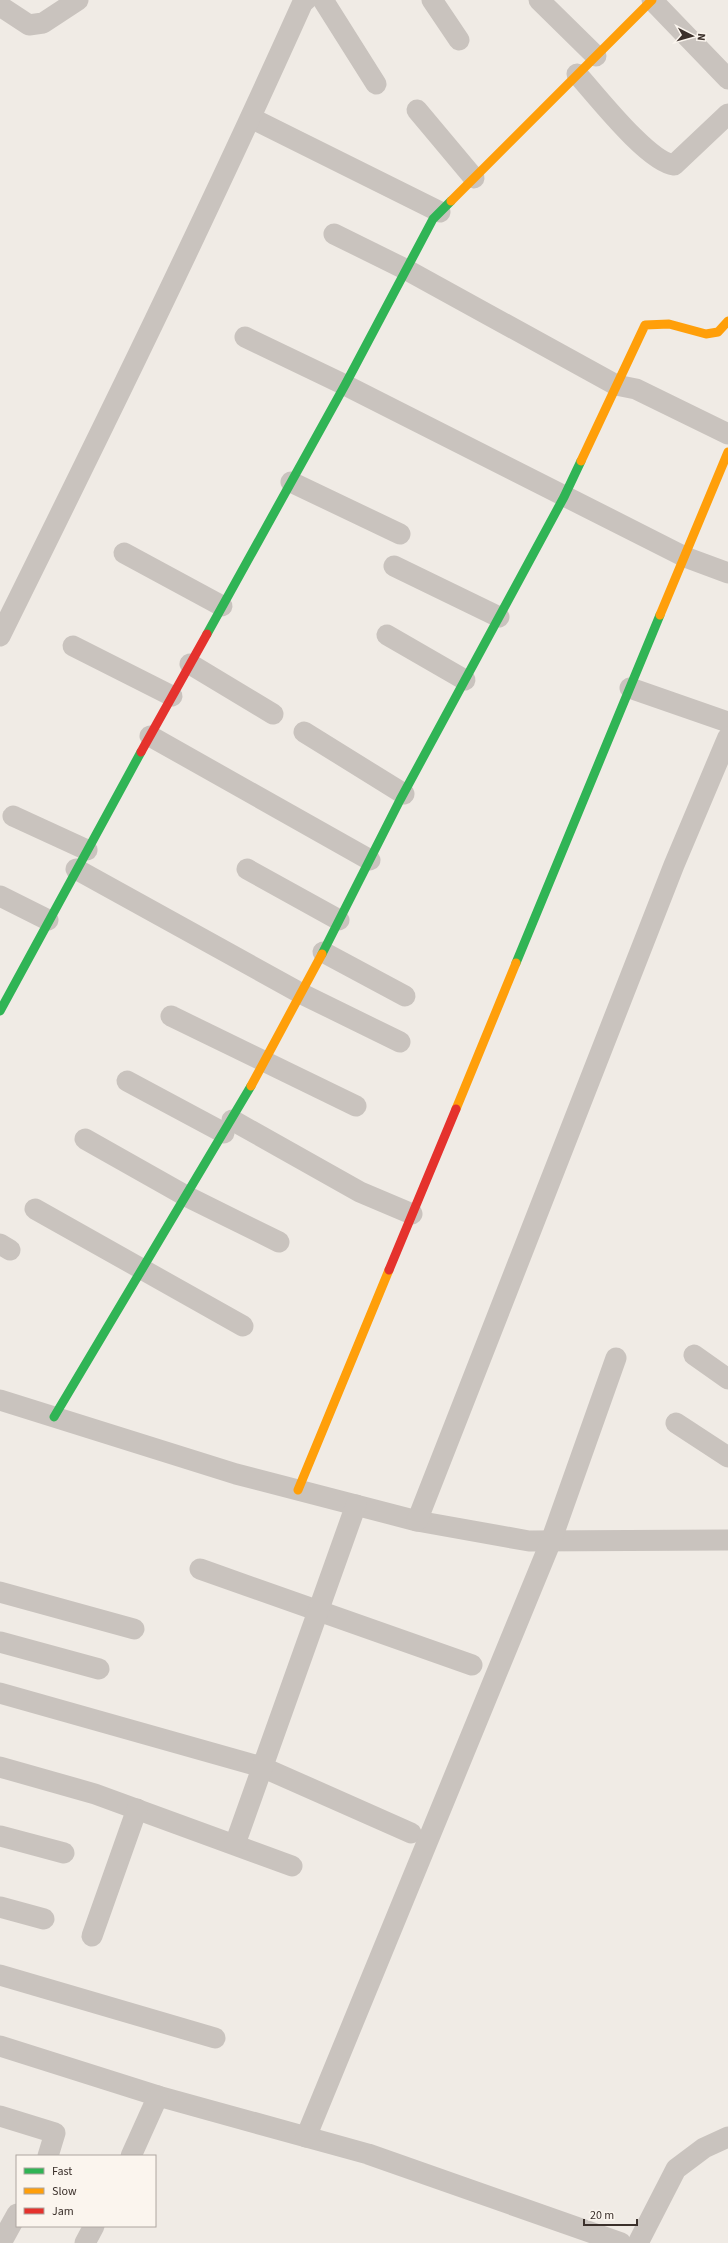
<svg xmlns="http://www.w3.org/2000/svg" width="728" height="2243" font-family="'Source Sans 3',sans-serif">
<style>
.lines{fill:none;stroke-linecap:round;stroke-linejoin:round}
.street{stroke:#c9c3be;stroke-width:21}
.fast{stroke:#30b455;stroke-width:9}
.slow{stroke:#ff9f0a;stroke-width:9}
.jam{stroke:#e5322d;stroke-width:9}
</style>
<rect width="100%" height="100%" fill="#f0ebe5"/>
<g class="lines">
<g class="street">
<path d="M323 0 376 84"/>
<path d="M432 0 459 40"/>
<path d="M539 0 596 56"/>
<path d="M652 0 728 79"/>
<path d="M0 6 29 25 43 23 78 0"/>
<path d="M577 74C596 95 648 162 674 165L728 114"/>
<path d="M417 110 474 178"/>
<path d="M251 118 440 212"/>
<path d="M334 234 407 270 616 385 636 389 728 434"/>
<path d="M245 337 345 385 685 557 728 573"/>
<path d="M291 482 400 534"/>
<path d="M124 553 222 606"/>
<path d="M394 566 499 617"/>
<path d="M387 635 465 680"/>
<path d="M0 636C104 426 207 216 303 2L306 0"/>
<path d="M73 646 172 696"/>
<path d="M190 664 273 714"/>
<path d="M630 688 728 722"/>
<path d="M304 732 404 794"/>
<path d="M150 736 370 860"/>
<path d="M13 816 87 850"/>
<path d="M76 869 302 994 400 1042"/>
<path d="M247 869 339 920"/>
<path d="M0 896 48 920"/>
<path d="M323 952 405 996"/>
<path d="M171 1016 356 1106"/>
<path d="M127 1081 224 1133"/>
<path d="M232 1120 360 1192 412 1214"/>
<path d="M85 1139 186 1196 279 1242"/>
<path d="M35 1209 243 1326"/>
<path d="M0 1244 10 1250"/>
<path d="M694 1355 728 1379"/>
<path d="M0 1400 236 1474 417 1521 529 1541 728 1540"/>
<path d="M676 1423 728 1457"/>
<path d="M417 1521 674 865 728 737"/>
<path d="M200 1569 472 1665"/>
<path d="M0 1592 134 1629"/>
<path d="M0 1642 99 1669"/>
<path d="M0 1693 262 1767 411 1833"/>
<path d="M0 1767 95 1794 292 1866"/>
<path d="M0 1836 64 1853"/>
<path d="M235 1844 356 1505"/>
<path d="M0 1907 44 1919"/>
<path d="M92 1936 137 1809"/>
<path d="M0 1975 215 2038"/>
<path d="M0 2046 158 2096 368 2154 621 2243"/>
<path d="M0 2116 55 2133 48 2156"/>
<path d="M306 2137 551 1541 616 1358"/>
<path d="M131 2156 158 2096"/>
<path d="M1 2243 17 2214"/>
<path d="M85 2243 94 2226"/>
<path d="M638 2243 676 2169 704 2148 728 2137"/>
</g>
<g class="fast">
<path d="M207 634 345 385 433 219 451 201"/>
<path d="M322 954 400 800 564 497 581 461"/>
<path d="M516 963 660 615"/>
<path d="M0 1011 141 752"/>
<path d="M54 1417 251 1086"/>
</g>
<g class="slow">
<path d="M451 201 652 0"/>
<path d="M581 461 645 325 669 324 706 334 718 332 728 321"/>
<path d="M660 615 728 452"/>
<path d="M251 1086 322 954"/>
<path d="M456 1109 516 963"/>
<path d="M298 1490 389 1270"/>
</g>
<g class="jam">
<path d="M141 752 207 634"/>
<path d="M389 1270 456 1109"/>
</g>
</g>
<rect x="16" y="2155" width="140" height="72" fill="#fbf5ee" stroke="#aea6a0"/>
<rect x="24" y="2168" width="20" height="6" fill="#30b455" stroke="#aea6a0"/>
<text x="52" y="2175" font-size="12" fill="#3b302b">Fast</text>
<rect x="24" y="2188" width="20" height="6" fill="#ff9f0a" stroke="#aea6a0"/>
<text x="52" y="2195" font-size="12" fill="#3b302b">Slow</text>
<rect x="24" y="2208" width="20" height="6" fill="#e5322d" stroke="#aea6a0"/>
<text x="52" y="2215" font-size="12" fill="#3b302b">Jam</text>
<g transform="translate(692 36) rotate(96)" stroke="#fbf5ee" stroke-width="3" paint-order="stroke">
<path d="M0-3L7 15L0 10L-7 15Z" fill="#3b302b"/>
<text y="-6" font-size="11" font-weight="bold" text-anchor="middle" fill="#3b302b">N</text>
</g>
<path d="M584 2219v6h53v-6" fill="none" stroke="#3b302b" stroke-width="2"/>
<text x="590" y="2219" font-size="12" fill="#3b302b" stroke="#fbf5ee" stroke-width="3" paint-order="stroke">20 m</text>
</svg>
